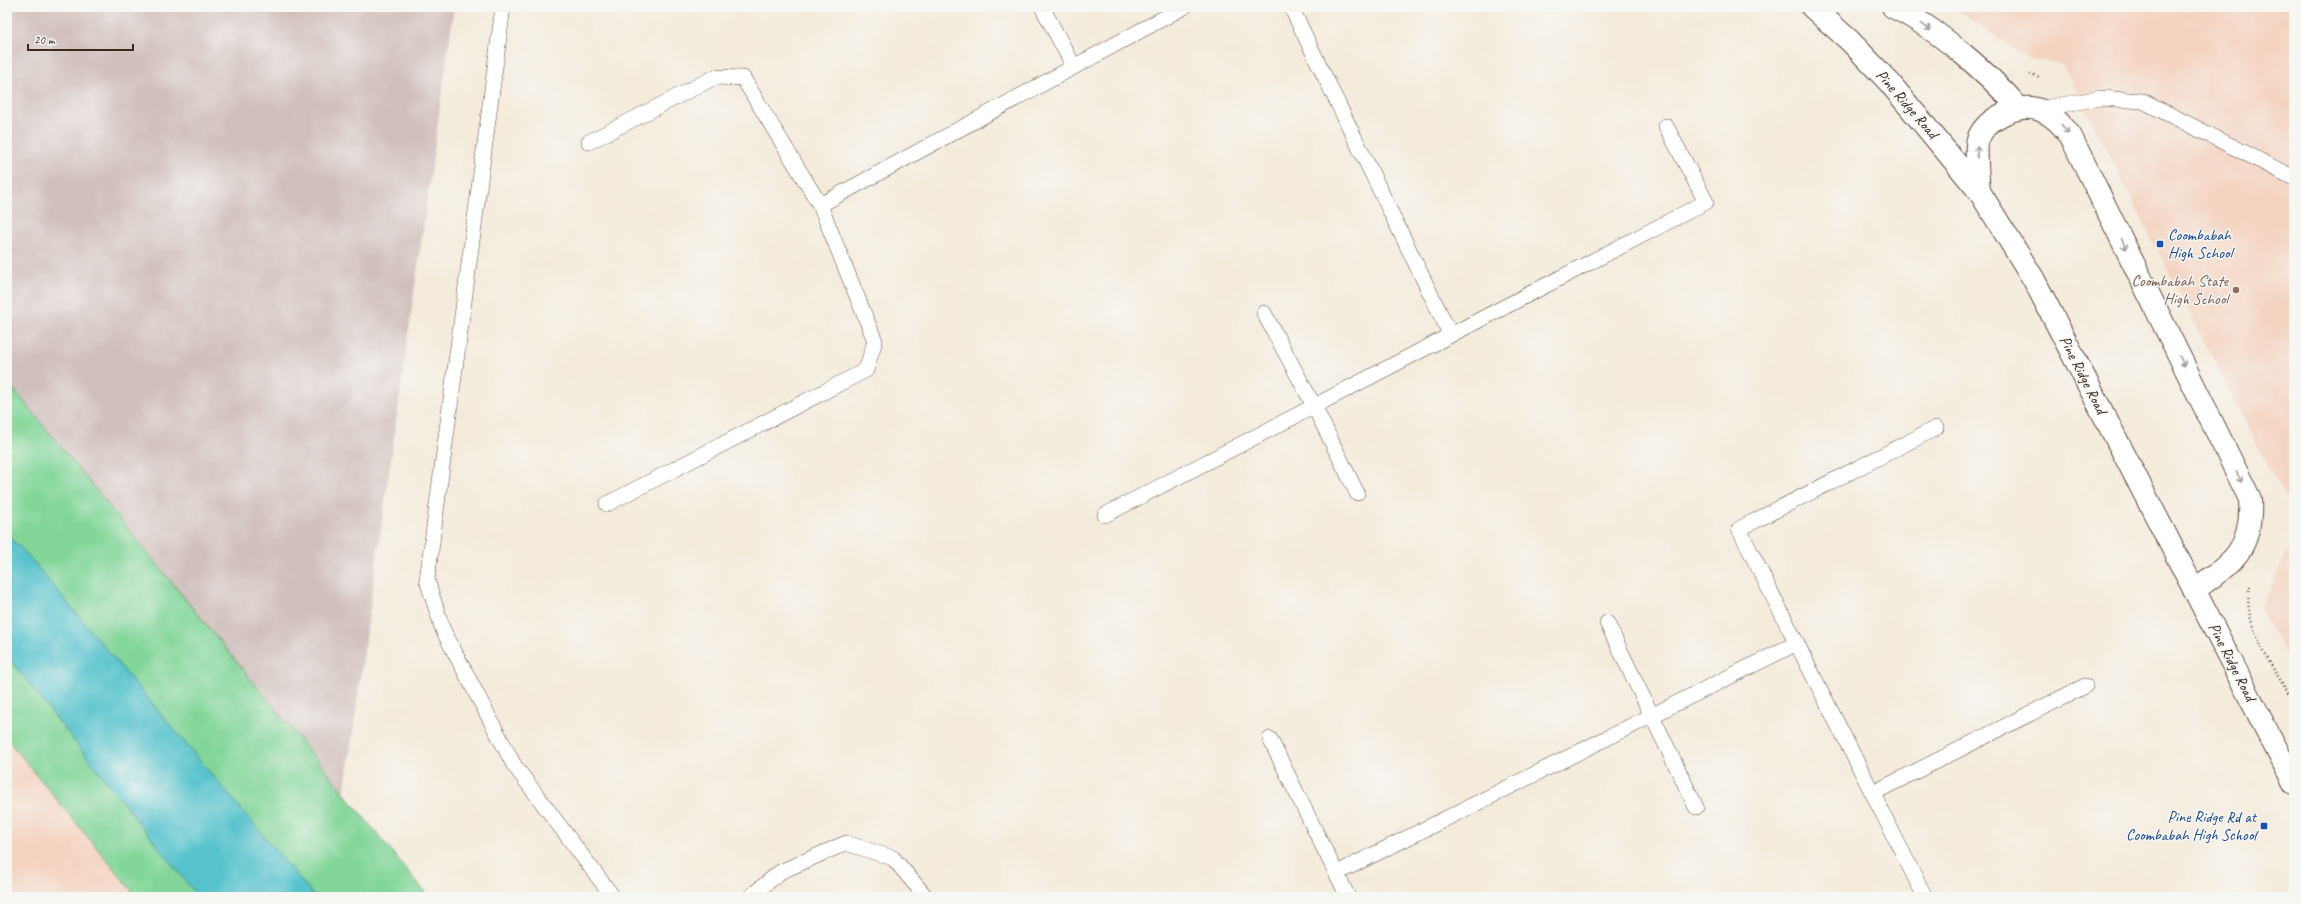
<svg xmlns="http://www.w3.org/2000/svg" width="2301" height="904" font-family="Caveat,sans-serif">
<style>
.built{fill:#f4d3c0}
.industrial{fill:#d0c0bc}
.green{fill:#82d699;stroke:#5e805c}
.water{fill:#56c3cd;stroke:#487676}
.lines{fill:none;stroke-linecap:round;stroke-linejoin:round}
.service-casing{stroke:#57473a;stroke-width:16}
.minor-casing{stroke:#57473a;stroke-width:24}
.tertiary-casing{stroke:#57473a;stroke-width:24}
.path{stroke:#57473a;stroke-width:2.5;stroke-dasharray:1 3;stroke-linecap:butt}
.service{stroke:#fff;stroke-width:15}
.minor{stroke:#fff;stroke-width:22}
.tertiary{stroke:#fff;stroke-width:22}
.oneway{stroke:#a79f9a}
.transit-dot{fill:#1a4fb4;stroke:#f6f6f2;stroke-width:1.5}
.education-dot{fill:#8d6e63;stroke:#f6f6f2;stroke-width:1.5}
.labels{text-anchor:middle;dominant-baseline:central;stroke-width:3;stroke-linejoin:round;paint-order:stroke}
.street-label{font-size:16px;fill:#3b2a1e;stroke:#f6f6f2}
.transit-label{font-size:16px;fill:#164399;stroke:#f6f6f2;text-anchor:start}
.education-label{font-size:16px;fill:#785e54;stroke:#f6f6f2;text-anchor:end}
</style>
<rect width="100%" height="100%" fill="#f6f6f2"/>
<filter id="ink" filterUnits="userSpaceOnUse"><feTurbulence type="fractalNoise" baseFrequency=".025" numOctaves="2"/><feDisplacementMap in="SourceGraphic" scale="8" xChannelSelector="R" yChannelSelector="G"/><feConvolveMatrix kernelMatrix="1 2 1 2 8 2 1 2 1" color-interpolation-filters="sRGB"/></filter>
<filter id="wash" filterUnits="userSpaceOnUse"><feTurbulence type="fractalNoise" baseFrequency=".012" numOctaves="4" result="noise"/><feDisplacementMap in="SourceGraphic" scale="16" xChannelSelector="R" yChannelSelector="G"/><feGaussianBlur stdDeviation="0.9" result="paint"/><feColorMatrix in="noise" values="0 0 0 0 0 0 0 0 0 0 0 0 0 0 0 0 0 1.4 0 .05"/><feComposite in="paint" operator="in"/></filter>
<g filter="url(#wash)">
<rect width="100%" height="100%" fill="#f4ebdb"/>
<g class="built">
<path d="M1953 7H2294V510L2275 480 2063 65 2030 59Z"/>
<path d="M2294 539V672L2260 607Z"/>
<path d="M7 739 137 897H7Z"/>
</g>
<path class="industrial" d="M7 7H454L344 795 7 381Z"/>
<path class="green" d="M7 381 429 897H137L7 739Z"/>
<path class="water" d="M7 535 23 550 315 897H198L7 656Z"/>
</g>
<g filter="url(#ink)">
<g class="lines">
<g class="service-casing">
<g id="service">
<path d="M503 7 427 580 443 630 514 765 613 897"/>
<path d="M1042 7 1074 67"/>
<path d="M1291 7 1450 334"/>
<path d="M2039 109 2100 98 2143 101 2294 178"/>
<path d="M589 142 715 77 743 78 820 205 875 341 866 370 607 504"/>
<path d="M820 205 1184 7"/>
<path d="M1264 313 1314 406 1357 493"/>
<path d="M1105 515 1706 202 1666 126"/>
<path d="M1607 623 1696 807"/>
<path d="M1270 739 1348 897"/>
<path d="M1873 793 2085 686"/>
<path d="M1337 873 1797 643"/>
<path d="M750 897 780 872 846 843 893 858 926 897"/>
<path d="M1925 897 1739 529 1936 428"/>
</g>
</g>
<g class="minor-casing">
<g id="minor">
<path d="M1893 7C1937 28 1987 72 2019 108"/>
<path d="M1979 191C1978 181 1975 146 1978 139 1986 118 2019 102 2040 110 2053 115 2061 124 2070 135L2250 499C2253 550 2232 563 2194 590"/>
</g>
</g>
<g class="tertiary-casing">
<path id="tertiary" d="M1812 7 1850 41 1889 82 1979 191 2033 278 2294 783"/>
</g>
<g class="path">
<path d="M2030 74 2040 77"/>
<path d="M2250 586C2240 624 2276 671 2294 703"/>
</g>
<use href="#service" class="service"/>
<use href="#minor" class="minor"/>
<use href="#tertiary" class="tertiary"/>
</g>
<defs><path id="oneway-shaft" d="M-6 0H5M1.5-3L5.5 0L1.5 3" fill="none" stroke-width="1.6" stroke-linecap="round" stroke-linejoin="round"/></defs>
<g class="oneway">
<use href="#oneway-shaft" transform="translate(1926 27) rotate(37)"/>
<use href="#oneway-shaft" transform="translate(2065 129) rotate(51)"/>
<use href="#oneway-shaft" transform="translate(1977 152) rotate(-92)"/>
<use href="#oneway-shaft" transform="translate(2124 244) rotate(64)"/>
<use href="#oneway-shaft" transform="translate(2182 361) rotate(64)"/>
<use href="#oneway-shaft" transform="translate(2239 477) rotate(64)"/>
</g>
</g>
<g class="transit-dot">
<rect x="2156" y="240" width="8" height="8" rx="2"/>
<rect x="2260" y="822" width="8" height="8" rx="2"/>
</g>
<circle class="education-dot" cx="2236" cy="290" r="4"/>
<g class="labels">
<g class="street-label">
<text transform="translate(1907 104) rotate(49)">Pine Ridge Road</text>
<text transform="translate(2083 375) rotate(63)">Pine Ridge Road</text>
<text transform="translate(2232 662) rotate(63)">Pine Ridge Road</text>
</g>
<g class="transit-label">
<text x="2168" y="235">Coombabah<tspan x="2168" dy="18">High School</tspan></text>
<text x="2256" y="817" text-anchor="end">Pine Ridge Rd at<tspan x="2256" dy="18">Coombabah High School</tspan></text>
</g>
<g class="education-label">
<text x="2228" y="281">Coombabah State<tspan x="2228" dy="18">High School</tspan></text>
</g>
</g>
<rect width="2301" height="904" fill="none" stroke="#f6f6f2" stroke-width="24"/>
<path d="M28 44v6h105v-6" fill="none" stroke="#3b2a1e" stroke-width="2"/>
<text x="34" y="44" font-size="12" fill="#3b2a1e" stroke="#f6f6f2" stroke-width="3" paint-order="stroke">20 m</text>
</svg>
